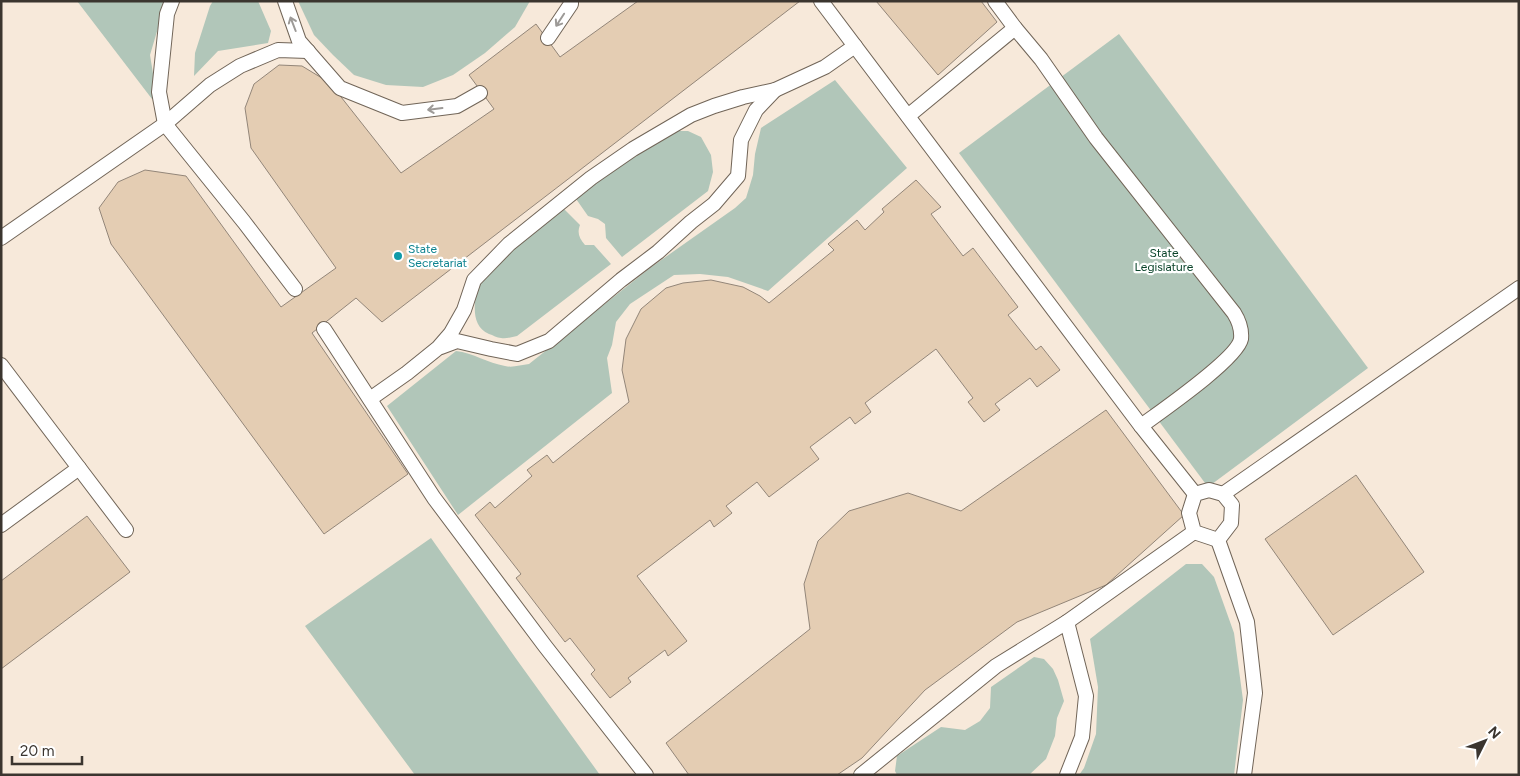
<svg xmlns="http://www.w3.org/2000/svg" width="1520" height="776" font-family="Figtree,sans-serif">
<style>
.green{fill:#b1c6b9}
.building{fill:#e4cdb3;stroke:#938679}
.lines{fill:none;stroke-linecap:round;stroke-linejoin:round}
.lane-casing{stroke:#716558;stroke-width:16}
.lane{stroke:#fff;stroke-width:14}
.oneway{stroke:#9d9a97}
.culture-dot{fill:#0f9aa8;stroke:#fff;stroke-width:2}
.labels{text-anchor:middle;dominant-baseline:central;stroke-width:4.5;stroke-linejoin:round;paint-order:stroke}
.culture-label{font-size:12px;fill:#0d838f;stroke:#fff;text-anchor:start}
.park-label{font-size:12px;fill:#094329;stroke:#fff}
</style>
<rect width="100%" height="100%" fill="#f7e9da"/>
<g class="green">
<path d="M77 1H166L150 55 157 98 152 99Z"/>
<path d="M213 1H258L271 31 268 43 218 51 194 76 195 53 210 6Z"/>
<path d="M298 1H530L515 27 485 53 453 75 423 87 386 85 354 75 333 55 314 35Z"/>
<path d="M1119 34 1368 368 1208 487 959 153Z"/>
<path d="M835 80 907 168 768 291 728 277 700 274 674 275 630 304 616 322 612 345 607 358 612 393 458 515 387 406 456 351C473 353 488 363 505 366 512 368 521 365 529 364L650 268 735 208 746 198 753 175 755 154 761 128Z"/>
<path d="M666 131H688L701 137 711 155 713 172 708 191 622 257 606 238 605 224 598 219 588 216 574 196Z"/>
<path d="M562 207 580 225C577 233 579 238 585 245H594L611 264 517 336C512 337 506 339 501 338 497 338 493 335 489 334 468 325 475 296 480 279Z"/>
<path d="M431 538 517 660 600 775H415L305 626Z"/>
<path d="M1186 564H1202L1214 577 1234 633 1243 700 1234 775H1079L1084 768 1096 734 1098 687 1090 639Z"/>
<path d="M1034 657 1044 659 1053 669 1058 680 1064 701 1057 718 1055 736 1046 759 1029 775H897L895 771 897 756 941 727 965 730 980 721 990 708 991 687Z"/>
</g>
<g class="building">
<path d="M638 1H800L382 322 356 298 312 333 408 474 324 534 111 244 99 208 118 182 145 170 186 176 281 307 336 268 251 148 245 108 254 84 279 65 302 66 330 83 401 173 494 109 469 75 536 24 560 57Z"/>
<path d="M876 1H981L997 22 938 75Z"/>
<path d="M916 180 941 207 931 214 963 256 973 248 1018 307 1008 315 1036 350 1041 346 1060 370 1037 387 1030 378 995 404 1000 410 984 422 968 402 973 398 936 349 865 403 871 412 855 424 850 417 810 447 819 459 769 497 757 482 726 506 732 513 714 527 710 520 637 576 687 641 668 656 665 650 628 678 631 682 610 698 591 674 595 670 570 638 565 642 516 578 521 574 475 515 490 502 495 508 532 476 527 470 547 455 553 463 629 402 622 370 626 339 641 309 666 288 683 283 711 280 743 287 760 296 769 303 834 250 828 244 857 220 865 230 884 212 882 209Z"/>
<path d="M1106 410 1184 515 1106 585 1017 622 925 690 862 758 837 775H689L666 743 810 629 804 584 818 541 849 511 908 493 961 511Z"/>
<path d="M1356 475 1424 572 1333 635 1265 539Z"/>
<path d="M87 516 130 572 1 669V581Z"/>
</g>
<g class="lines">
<g class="lane-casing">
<g id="lane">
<path d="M172 1 167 14 159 92 165 124 244 222 295 289"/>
<path d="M285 1 299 41 340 88 402 113 457 106 480 93"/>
<path d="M821 1 1141 426 1195 494"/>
<path d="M995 1 1015 28 1041 59 1096 138 1234 313C1239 321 1242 329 1241 339 1237 359 1160 412 1141 426"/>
<path d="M548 38 571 4V1"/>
<path d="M908 116 1015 28"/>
<path d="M1 238 165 124 210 85 240 66 278 50 308 51"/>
<path d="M324 329 434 498 545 646 646 775"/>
<path d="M441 347 457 341 491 349 517 354 549 341 621 280 658 252 691 222 714 204 738 176 741 140 756 110 775 90"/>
<path d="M1 365 79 468 1 525"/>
<path d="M370 399 407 373 438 348 451 333 464 310 474 280 509 244 591 178 633 149 691 115 714 106 743 97 775 90 825 67 855 46"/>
<path d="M79 468 126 530"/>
<path d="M1209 490 1223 494 1232 505 1231 523 1218 540 1194 532 1189 513 1195 494Z"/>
<path d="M1223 494 1519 288"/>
<path d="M1218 540 1247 622 1255 693 1244 775"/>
<path d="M861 775 996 666 1067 622 1194 532"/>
<path d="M1067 775 1082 737 1086 696 1067 622"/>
</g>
</g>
<use href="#lane" class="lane"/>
</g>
<defs><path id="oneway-shaft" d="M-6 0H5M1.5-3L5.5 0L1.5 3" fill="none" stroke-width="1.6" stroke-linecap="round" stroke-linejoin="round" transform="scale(1.25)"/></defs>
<g class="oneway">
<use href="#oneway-shaft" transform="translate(560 20) rotate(123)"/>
<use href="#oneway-shaft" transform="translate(293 24) rotate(-111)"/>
<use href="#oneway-shaft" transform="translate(435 109) rotate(173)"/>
</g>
<circle class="culture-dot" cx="398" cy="256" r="5"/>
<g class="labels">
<g class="culture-label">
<text x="408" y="249">State<tspan x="408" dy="14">Secretariat</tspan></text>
</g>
<g class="park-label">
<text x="1164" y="253">State<tspan x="1164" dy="14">Legislature</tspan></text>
</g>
</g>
<rect width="1520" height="776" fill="none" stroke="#3b352f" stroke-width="5"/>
<g transform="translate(1485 741) rotate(48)" stroke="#ffffff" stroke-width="4" paint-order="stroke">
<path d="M0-4L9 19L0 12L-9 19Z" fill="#3b352f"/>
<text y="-8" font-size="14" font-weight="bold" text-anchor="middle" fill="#3b352f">N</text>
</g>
<path d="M12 756v8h70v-8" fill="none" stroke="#3b352f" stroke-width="2.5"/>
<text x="20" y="756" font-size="15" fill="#3b352f" stroke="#ffffff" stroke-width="4" paint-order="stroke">20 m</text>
</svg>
